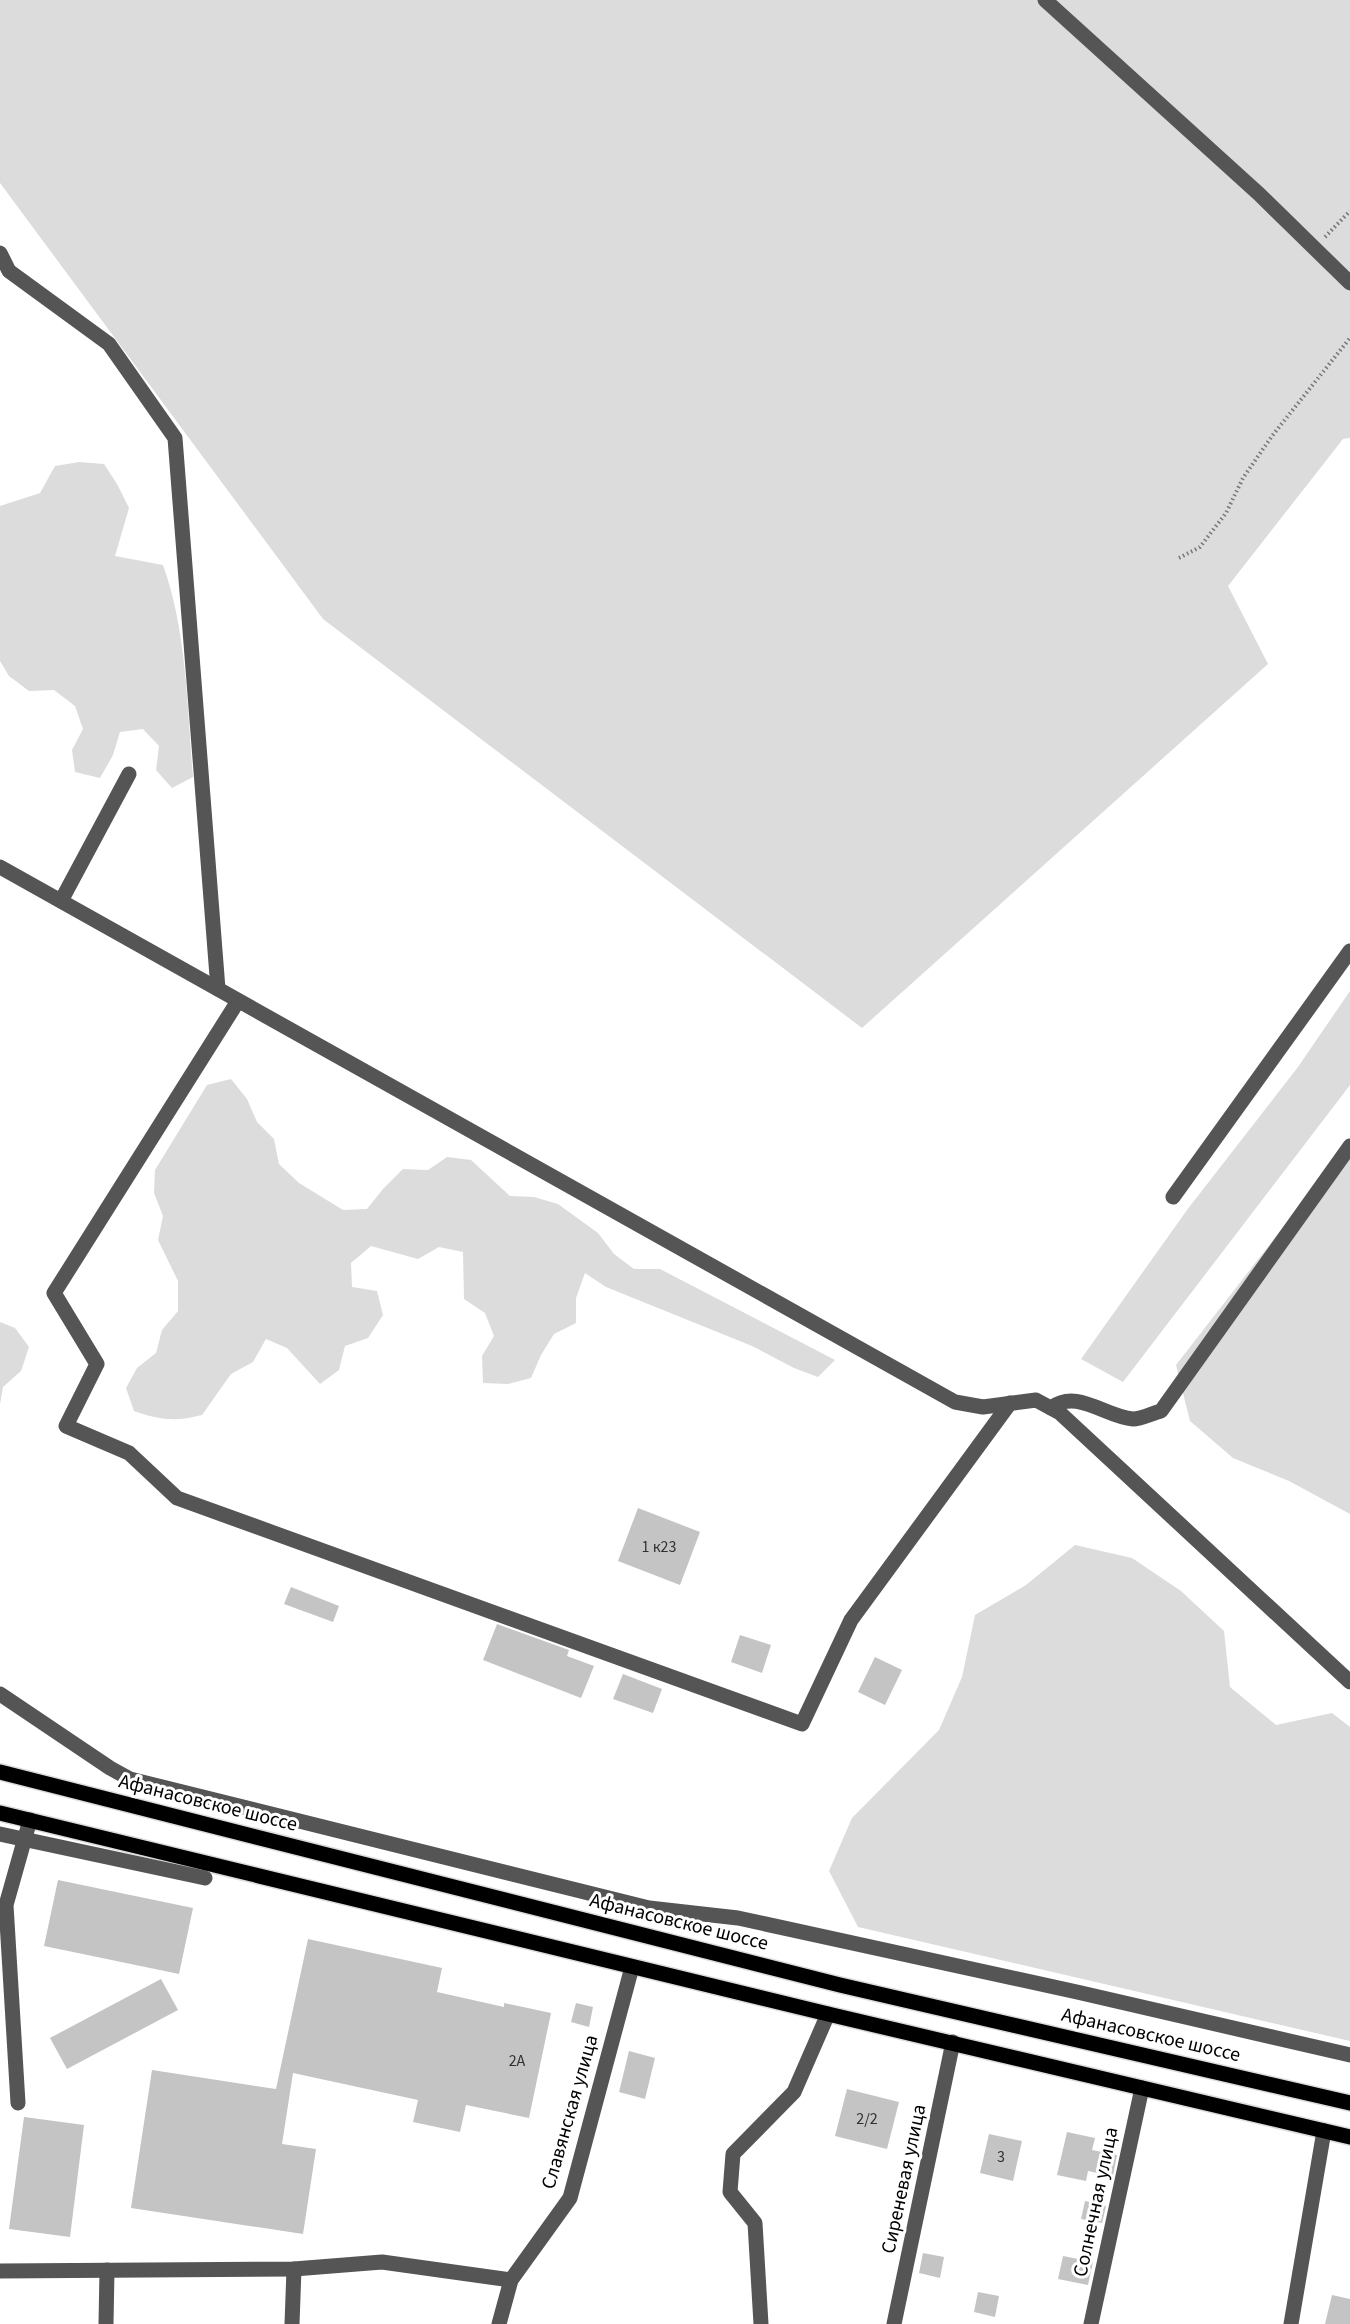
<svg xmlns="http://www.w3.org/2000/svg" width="1350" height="2324" font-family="'Source Sans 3',sans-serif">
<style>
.green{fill:#dcdcdc}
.building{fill:#c4c4c4}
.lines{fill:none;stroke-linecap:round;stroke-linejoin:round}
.major-casing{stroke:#dbdbdb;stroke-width:18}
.path{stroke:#777;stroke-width:4;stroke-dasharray:1.5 3;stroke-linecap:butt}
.minor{stroke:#555;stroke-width:15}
.major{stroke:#000;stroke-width:15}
.labels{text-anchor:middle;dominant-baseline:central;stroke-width:6;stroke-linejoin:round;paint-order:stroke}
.number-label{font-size:16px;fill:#313131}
.street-label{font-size:20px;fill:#000;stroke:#fff}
</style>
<rect width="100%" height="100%" fill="#fff"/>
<g class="green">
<path d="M0 0H1350V438L1343 439 1228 586 1268 664 862 1028 323 619 0 183Z"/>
<path d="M79 462 104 464 117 484 129 508 115 556 163 565C187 632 187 707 193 777L172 788 156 770 159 746 143 729 120 732 113 755 100 778 75 772 72 750 83 729 75 706 54 690 29 691 9 676 0 661V506L40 493 55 466Z"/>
<path d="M1350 991V1085L1123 1382 1081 1359 1187 1210 1298 1067Z"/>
<path d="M231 1079 247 1099 257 1122 274 1139 279 1164 299 1183 343 1210 367 1209 383 1189 403 1169 428 1170 447 1157 471 1160 510 1196 534 1197 558 1204 598 1233 614 1254 634 1269H660L835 1360 818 1377 794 1368 752 1346 606 1287 585 1273 576 1298V1323L554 1334 541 1355 531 1378 508 1384 483 1383 482 1356 494 1336 485 1313 464 1299 463 1252 439 1247 418 1259 371 1246 351 1263 352 1287 377 1291 383 1315 368 1338 345 1346 339 1370 320 1384 287 1348 266 1339 253 1362 231 1374 202 1415C175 1422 160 1420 134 1411L126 1388 137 1368 156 1353 162 1330 178 1311V1281L158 1240 163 1216 154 1193 155 1170 207 1085Z"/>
<path d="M1350 1141V1514L1289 1481 1233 1458 1190 1421 1176 1365Z"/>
<path d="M0 1322 15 1328 29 1347 21 1371 3 1387 0 1404Z"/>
<path d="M1075 1545 1132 1558 1181 1591 1224 1631 1230 1687 1276 1725 1332 1713 1350 1727V2041L858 1927 829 1871 852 1818 939 1730 962 1677 975 1615 1026 1585Z"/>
</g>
<g class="building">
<path d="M638 1508 700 1532 680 1585 618 1561Z"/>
<path d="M291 1587 339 1606 333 1622 284 1604Z"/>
<path d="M497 1624 569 1650 567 1656 594 1666 581 1698 483 1660Z"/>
<path d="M740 1635 771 1645 762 1673 731 1662Z"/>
<path d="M875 1657 902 1670 885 1705 858 1692Z"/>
<path d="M623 1674 662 1689 653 1713 613 1699Z"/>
<path d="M58 1880 193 1908 179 1974 44 1946Z"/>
<path d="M308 1939 442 1968 437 1992 504 2007V2003L551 2013 529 2118 466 2105 460 2132 413 2122 418 2100 293 2073 282 2144 316 2149 303 2234 131 2208 152 2070 276 2089Z"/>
<path d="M161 1979 178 2010 67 2069 50 2038Z"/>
<path d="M576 2003 593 2007 589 2027 571 2022Z"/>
<path d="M629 2051 655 2058 645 2099 619 2092Z"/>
<path d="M847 2089 899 2102 887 2149 835 2136Z"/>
<path d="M24 2117 84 2125 70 2237 9 2229Z"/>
<path d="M1067 2132 1095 2138 1092 2150 1117 2155 1113 2176 1088 2171 1086 2181 1057 2175Z"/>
<path d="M989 2134 1022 2141 1013 2181 980 2173Z"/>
<path d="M1085 2201 1106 2206 1102 2223 1081 2219Z"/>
<path d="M923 2253 944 2257 940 2278 919 2273Z"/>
<path d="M1063 2256 1093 2262 1088 2285 1058 2279Z"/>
<path d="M978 2292 999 2296 995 2317 974 2312Z"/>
<path d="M1332 2295 1350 2299V2324H1325Z"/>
</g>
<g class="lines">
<g class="major-casing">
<g id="major">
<path d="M0 1772 840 1985 1350 2103"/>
<path d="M0 1813 828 2014 1350 2137"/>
</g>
</g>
<g class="path">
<path d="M1325 237 1350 211"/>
<path d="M1179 558 1200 547 1226 513 1243 478 1272 436 1350 338"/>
</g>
<g class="minor">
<path d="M1045 0 1259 194 1350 283"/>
<path d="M0 253 9 271 109 344 175 438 218 989"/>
<path d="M0 867 955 1402 983 1407 1036 1400 1060 1413 1350 1682"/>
<path d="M61 901 129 774"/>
<path d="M238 1001 54 1293 97 1364 66 1426 129 1453 177 1498 802 1724 851 1620 1010 1403"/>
<path d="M1173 1197 1350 951"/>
<path d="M1051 1408C1077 1388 1105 1417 1133 1419 1141 1419 1153 1413 1161 1411L1350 1146"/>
<path d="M0 1694 110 1768 130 1779 649 1908 738 1918 1077 1992 1350 2055"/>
<path d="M0 1834 205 1878"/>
<path d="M18 2103 6 1905 30 1820"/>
<path d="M0 2271 294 2269 382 2262 511 2280"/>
<path d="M106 2324 107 2270"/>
<path d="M292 2324 294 2269"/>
<path d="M499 2324 511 2280 570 2198 632 1967"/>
<path d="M761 2324 755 2223 730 2192 733 2154 794 2092 828 2014"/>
<path d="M894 2324 953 2042"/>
<path d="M1091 2324 1142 2088"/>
<path d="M1291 2324 1324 2131"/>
</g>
<use href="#major" class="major"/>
</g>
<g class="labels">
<g class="number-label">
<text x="659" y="1547">1 к23</text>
<text x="517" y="2061">2А</text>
<text x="867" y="2119">2/2</text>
<text x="1001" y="2157">3</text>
</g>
<g class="street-label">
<text transform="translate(208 1803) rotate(14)">Афанасовское шоссе</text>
<text transform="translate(679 1922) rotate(14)">Афанасовское шоссе</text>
<text transform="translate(1151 2035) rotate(13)">Афанасовское шоссе</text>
<text transform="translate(570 2112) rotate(-74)">Славянская улица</text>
<text transform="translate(904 2179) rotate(-78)">Сиреневая улица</text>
<text transform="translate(1096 2202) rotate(-78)">Солнечная улица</text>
</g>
</g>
</svg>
